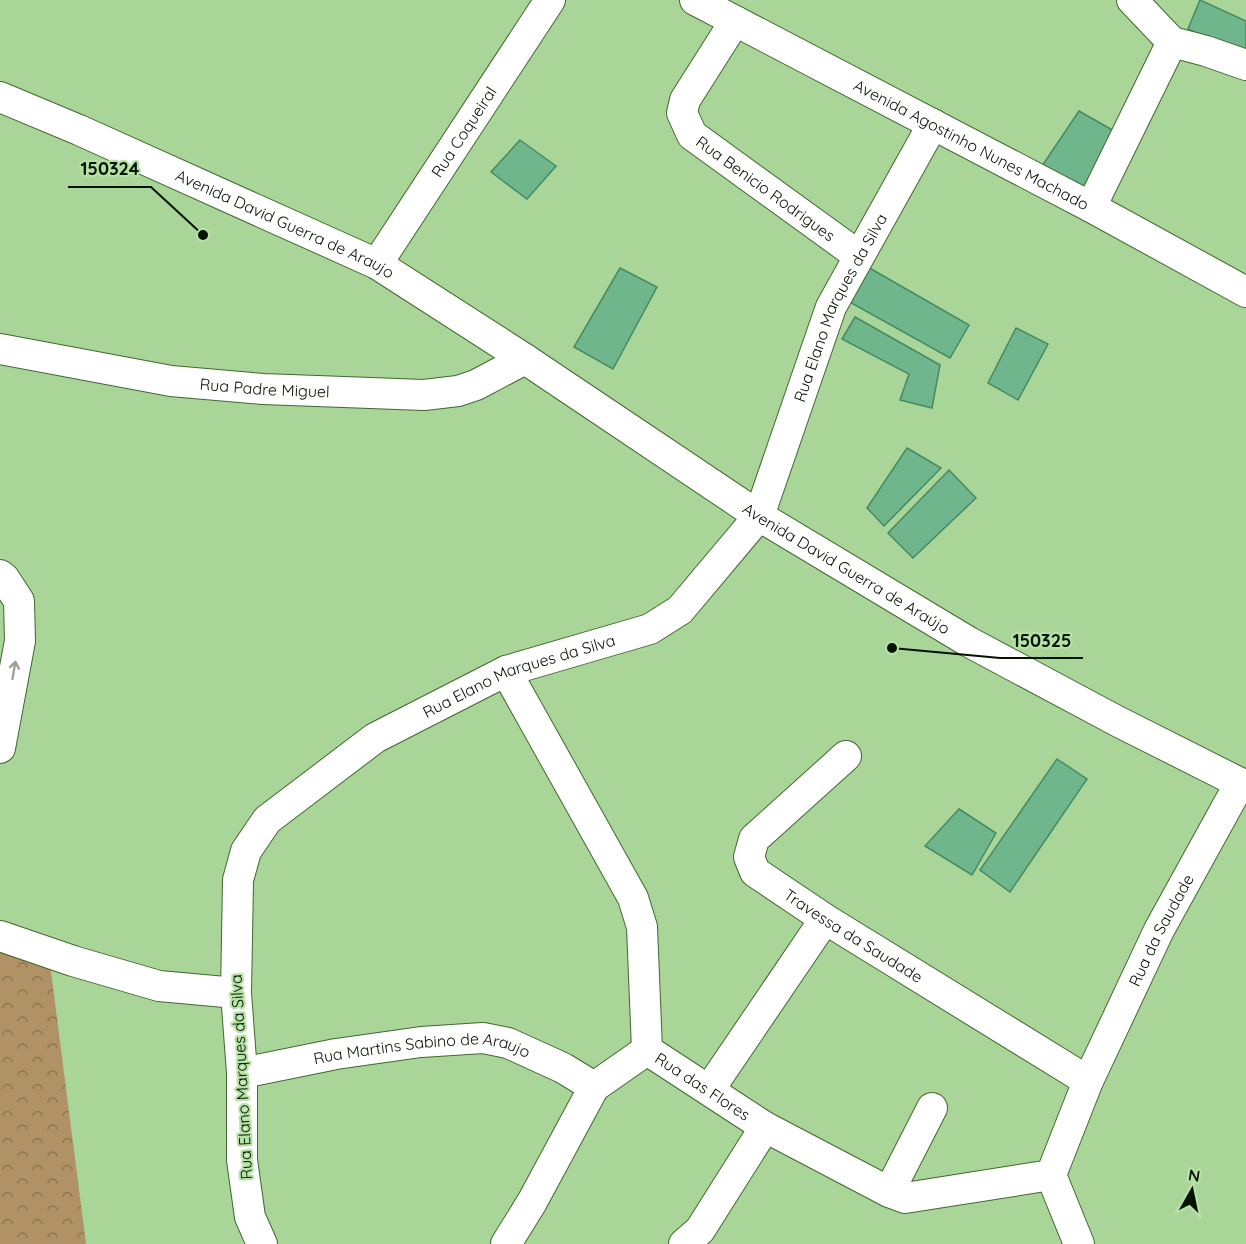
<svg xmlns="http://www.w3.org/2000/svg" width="1246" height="1244" font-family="Quicksand,sans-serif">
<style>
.forest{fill:url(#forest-crowns)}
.building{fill:#70b68d;stroke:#448a63;stroke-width:1.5}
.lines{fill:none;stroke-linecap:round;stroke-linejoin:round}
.minor-casing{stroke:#416830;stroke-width:32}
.minor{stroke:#fff;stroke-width:30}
.oneway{stroke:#9ba099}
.labels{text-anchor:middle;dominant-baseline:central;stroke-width:4.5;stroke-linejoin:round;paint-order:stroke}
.street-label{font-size:16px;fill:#041201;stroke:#b6e2a5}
.leader{fill:none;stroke:#041201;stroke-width:2}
.callout-dot{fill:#041201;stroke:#b6e2a5;stroke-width:2}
.callout-label{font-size:18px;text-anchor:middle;font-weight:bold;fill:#041201;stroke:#b6e2a5;stroke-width:4.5;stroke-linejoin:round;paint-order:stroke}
</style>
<defs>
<pattern id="forest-crowns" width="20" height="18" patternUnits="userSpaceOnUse" patternTransform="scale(1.5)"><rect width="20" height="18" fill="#b09266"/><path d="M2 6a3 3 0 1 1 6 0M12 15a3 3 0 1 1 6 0" fill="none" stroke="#8d7652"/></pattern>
</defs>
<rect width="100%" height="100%" fill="#aad598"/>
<path class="forest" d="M0 944 49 956 86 1244H0Z"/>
<g class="building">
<path d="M1200 0 1246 21V57L1188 29Z"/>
<path d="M1079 111 1116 132 1083 193 1040 169Z"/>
<path d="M520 140 556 166 527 199 491 172Z"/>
<path d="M866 266 969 325 950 358 846 300Z"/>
<path d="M620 268 657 287 613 369 574 347Z"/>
<path d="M855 317 940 365 932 408 900 400 909 374 842 339Z"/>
<path d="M1016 328 1048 344 1018 400 988 383Z"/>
<path d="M907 448 941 468 884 526 867 508Z"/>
<path d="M949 470 976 498 913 558 888 533Z"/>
<path d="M1057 759 1087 779 1010 892 980 870Z"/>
<path d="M959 809 996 833 972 875 925 846Z"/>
</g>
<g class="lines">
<g class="minor-casing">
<g id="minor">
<path id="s1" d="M695 0 1091 207 1246 292"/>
<path d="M1132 0 1172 42"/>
<path id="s2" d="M735 21 685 100 682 113 692 135 859 256"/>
<path d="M1172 42 1206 51 1246 65"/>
<path id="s3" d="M0 97 79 130 377 264 525 359 759 516 969 642 1117 721 1246 786"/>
<path d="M1091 207 1172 42"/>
<path id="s4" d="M377 264 550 0"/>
<path id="s5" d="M0 349 171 381 263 389 424 395 458 391 476 385 525 359"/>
<path d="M0 575 4 578 19 601 20 641 0 748"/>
<path id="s6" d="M506 671 633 898 642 927 647 1050 765 1127 889 1192 905 1198 1051 1175 1088 1081 1159 930 1240 783"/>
<path id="s7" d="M846 756 754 839 749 857 755 872 825 919 1088 1081"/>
<path d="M0 936 73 961 159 986 236 993"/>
<path id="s8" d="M242 1073 336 1054 421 1042 483 1038 508 1043 563 1068 594 1087"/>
<path d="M709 1090 825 919"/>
<path d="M1051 1175 1079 1244"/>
<path d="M889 1192 932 1108"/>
<path id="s9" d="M262 1244 250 1217 242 1160V1073L236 993 238 880 246 851 267 820 375 738 506 671 650 629 680 610 759 516 831 307 933 124"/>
<path d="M506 1244 532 1202 594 1087 647 1050"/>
<path d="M684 1244 700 1230 765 1127"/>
</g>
</g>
<use href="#minor" class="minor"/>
</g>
<defs><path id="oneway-shaft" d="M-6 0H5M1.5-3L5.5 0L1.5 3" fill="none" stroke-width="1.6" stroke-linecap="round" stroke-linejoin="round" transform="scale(1.5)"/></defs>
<use class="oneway" href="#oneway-shaft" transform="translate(14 670) rotate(-80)"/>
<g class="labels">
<g class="street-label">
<text stroke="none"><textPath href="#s4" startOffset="158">Rua Coqueiral</textPath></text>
<text stroke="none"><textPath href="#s1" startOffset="312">Avenida Agostinho Nunes Machado</textPath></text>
<text stroke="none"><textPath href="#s2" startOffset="222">Rua Benicio Rodrigues</textPath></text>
<text stroke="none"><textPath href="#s3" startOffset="312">Avenida David Guerra de Araujo</textPath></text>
<text stroke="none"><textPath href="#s9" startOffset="1250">Rua Elano Marques da Silva</textPath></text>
<text stroke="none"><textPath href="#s5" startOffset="268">Rua Padre Miguel</textPath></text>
<text stroke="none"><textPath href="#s3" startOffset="972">Avenida David Guerra de Araújo</textPath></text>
<text stroke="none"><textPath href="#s9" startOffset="728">Rua Elano Marques da Silva</textPath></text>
<text stroke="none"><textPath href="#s6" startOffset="1128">Rua da Saudade</textPath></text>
<text stroke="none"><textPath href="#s7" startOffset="276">Travessa da Saudade</textPath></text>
<text stroke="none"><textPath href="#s8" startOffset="183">Rua Martins Sabino de Araujo</textPath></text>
<text transform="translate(241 1077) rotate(-93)">Rua Elano Marques da Silva</text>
<text stroke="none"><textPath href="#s6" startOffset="480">Rua das Flores</textPath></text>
</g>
</g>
<path class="leader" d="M203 235L151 187H68M892 648L1000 658H1083"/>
<g class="callout-dot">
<circle cx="203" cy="235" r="6"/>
<circle cx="892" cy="648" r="6"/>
</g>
<g class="callout-label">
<text x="110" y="175">150324</text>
<text x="1042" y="647">150325</text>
</g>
<g transform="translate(1192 1190) rotate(9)" stroke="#b6e2a5" stroke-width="4.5" paint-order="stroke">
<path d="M0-4.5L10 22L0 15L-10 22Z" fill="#041201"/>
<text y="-9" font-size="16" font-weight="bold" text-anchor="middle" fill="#041201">N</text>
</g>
</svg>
